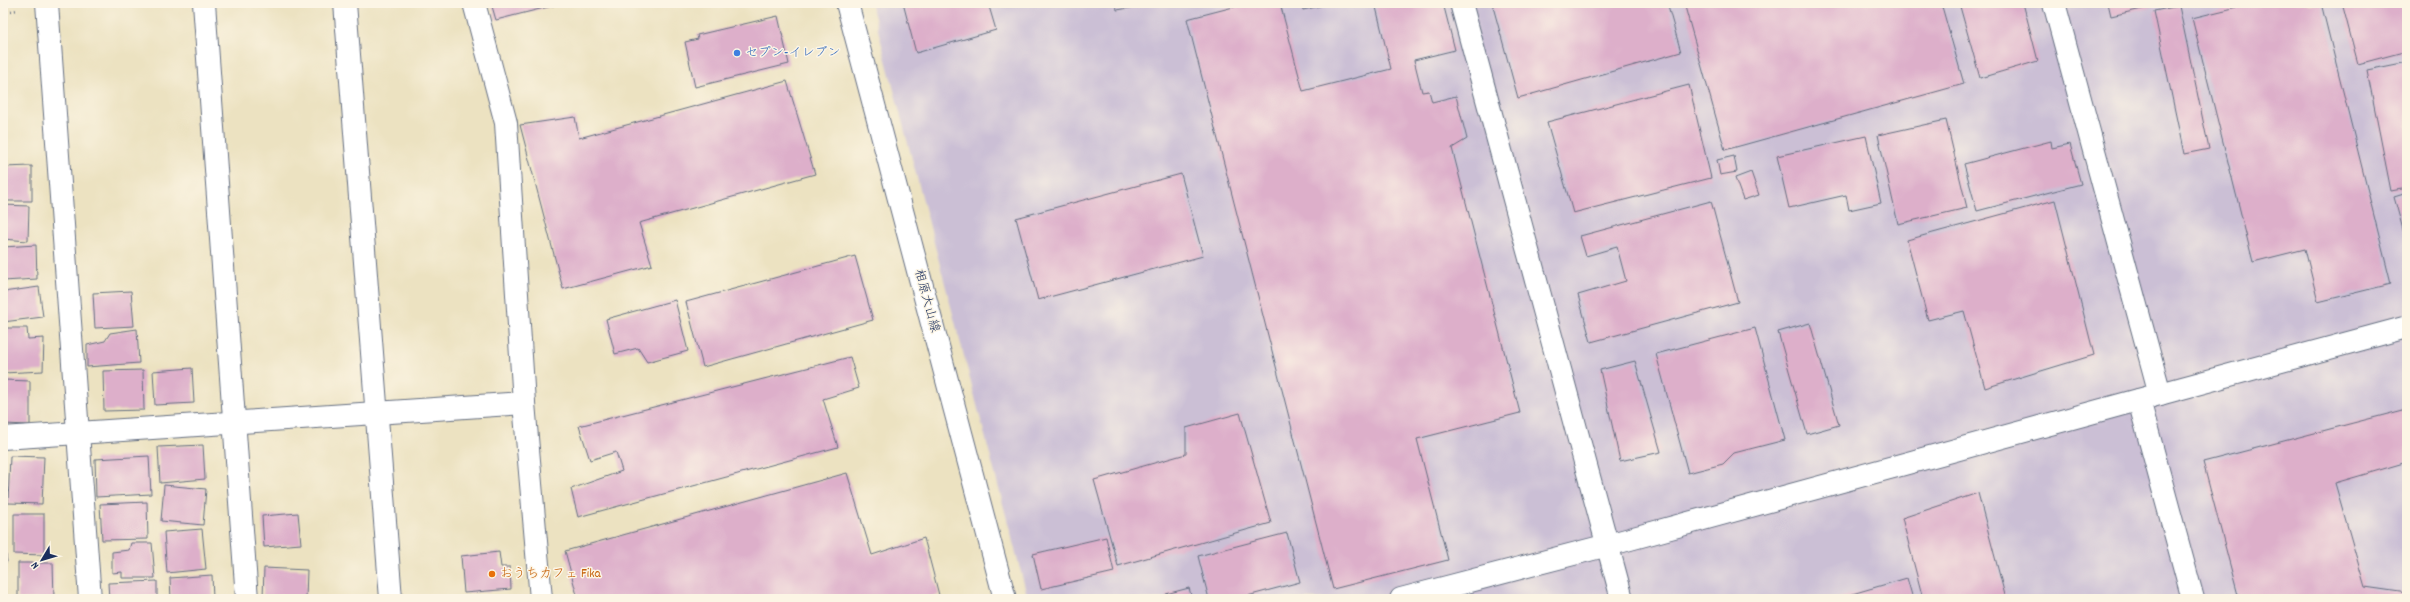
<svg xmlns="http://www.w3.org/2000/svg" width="2410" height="602" font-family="Dekko,'Klee One',sans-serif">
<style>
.industrial{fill:#cbbfd5}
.building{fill:#ddafca}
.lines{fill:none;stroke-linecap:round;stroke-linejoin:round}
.minor-casing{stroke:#646e81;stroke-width:24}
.tertiary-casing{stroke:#646e81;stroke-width:24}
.path{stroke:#646e81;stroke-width:2.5;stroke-dasharray:1 3;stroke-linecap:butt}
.minor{stroke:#fff;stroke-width:22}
.tertiary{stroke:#fff;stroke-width:22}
.shop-dot{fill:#3f7fe0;stroke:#fcf5e5;stroke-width:1.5}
.food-dot{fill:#e8710a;stroke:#fcf5e5;stroke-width:1.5}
.labels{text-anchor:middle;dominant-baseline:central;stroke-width:3;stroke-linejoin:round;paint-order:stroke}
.shop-label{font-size:13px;fill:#366cbe;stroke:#fcf5e5;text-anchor:start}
.street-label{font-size:13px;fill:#1b2f5e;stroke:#fcf5e5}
.food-label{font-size:13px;fill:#c56008;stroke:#fcf5e5;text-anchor:start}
</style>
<rect width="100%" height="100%" fill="#fcf5e5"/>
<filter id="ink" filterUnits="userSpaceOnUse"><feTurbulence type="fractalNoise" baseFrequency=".025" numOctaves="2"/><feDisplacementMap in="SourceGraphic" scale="8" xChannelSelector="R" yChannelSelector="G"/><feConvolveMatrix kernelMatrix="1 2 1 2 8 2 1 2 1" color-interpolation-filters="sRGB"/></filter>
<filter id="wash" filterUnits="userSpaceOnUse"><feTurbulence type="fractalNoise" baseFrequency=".012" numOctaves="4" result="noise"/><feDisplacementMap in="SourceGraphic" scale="16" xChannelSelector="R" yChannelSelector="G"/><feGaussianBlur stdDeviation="0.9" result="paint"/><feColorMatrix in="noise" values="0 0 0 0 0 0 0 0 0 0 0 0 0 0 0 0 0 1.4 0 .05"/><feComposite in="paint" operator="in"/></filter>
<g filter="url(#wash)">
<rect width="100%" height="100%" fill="#ece2c1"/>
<path class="industrial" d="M871 3H2407V599H1028Z"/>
<g id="blocks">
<g class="building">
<path d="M491 3H560V4L496 20Z"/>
<path d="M903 3H988L996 30 916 53Z"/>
<path d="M1116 3H1154V4L1117 10Z"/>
<path d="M1249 3H1280L1303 91 1391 69 1375 3H1443L1455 50 1414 60 1422 92 1429 91 1432 102 1456 96 1467 139 1452 148 1520 413 1417 439 1448 560 1333 589 1187 19Z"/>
<path d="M1301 3H1328V4L1303 10Z"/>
<path d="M1492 3H1667L1681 52 1518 98Z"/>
<path d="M1684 3H1941L1964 84 1725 150Z"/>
<path d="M1959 3H2023L2038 61 1980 78Z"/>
<path d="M2108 3H2164V4L2111 16Z"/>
<path d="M2254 3H2321L2391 284 2318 302 2305 249 2253 262 2192 18Z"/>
<path d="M2342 3H2407V51L2358 64Z"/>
<path d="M2179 6 2209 149 2184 154 2154 11Z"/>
<path d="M778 16 789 64 695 87 685 42 698 39 697 35Z"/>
<path d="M2407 62V188L2391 191 2367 70Z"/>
<path d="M787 81 815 174 639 223 652 265 563 289 520 125 575 117 579 138Z"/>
<path d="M1689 85 1711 178 1573 213 1547 122Z"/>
<path d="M1946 120 1967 208 1898 224 1878 135Z"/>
<path d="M1866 136 1881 203 1849 210 1846 195 1789 208 1777 156Z"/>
<path d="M2051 141 2052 148 2070 144 2081 184 1977 211 1964 164Z"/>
<path d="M1734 156 1737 172 1720 175 1717 160Z"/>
<path d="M32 166V201H3V167Z"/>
<path d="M1751 172 1759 195 1743 200 1735 178Z"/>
<path d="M1181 174 1203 256 1038 300 1016 218Z"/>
<path d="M2407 193V237H2405L2394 197Z"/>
<path d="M2055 200 2094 355 1985 388 1964 311 1928 320 1907 240Z"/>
<path d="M1711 201 1738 302 1591 342 1578 295 1626 281 1617 247 1586 256 1580 236Z"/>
<path d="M3 205 29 206 28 241 3 239Z"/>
<path d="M36 245 37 279 3 281V247Z"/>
<path d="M855 256 873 320 703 367 686 302Z"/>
<path d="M39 287 43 317 3 322V292Z"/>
<path d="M131 291 134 326 95 328 93 293Z"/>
<path d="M675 300 688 351 647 362 638 348 615 354 606 319Z"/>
<path d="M1810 323 1839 425 1807 434 1778 332Z"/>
<path d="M3 328H27L28 339 44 338 43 371 3 373Z"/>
<path d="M1755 328 1785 440 1734 453 1723 464 1688 473 1656 354Z"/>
<path d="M137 329 139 363 87 367V345L105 341 110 333Z"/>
<path d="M850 357 859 388 823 399 838 447 578 517 571 489 622 471 616 452 590 460 579 426Z"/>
<path d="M1635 361 1661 452 1620 461 1600 370Z"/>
<path d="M192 368 194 403 155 405 153 371Z"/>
<path d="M143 370 144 410 104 411 103 371Z"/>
<path d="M4 380 30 381V425L4 424Z"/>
<path d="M2407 409V462L2335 483 2365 587 2407 593V599H2239L2203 462Z"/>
<path d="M1240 413 1271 523 1118 566 1094 480 1186 454V428Z"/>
<path d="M203 445 205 479 160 483 158 447Z"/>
<path d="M10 456 44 457 42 504 8 503Z"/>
<path d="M149 456 151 494 96 497 95 459Z"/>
<path d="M847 473 872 555 924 538 939 595 924 599H578L565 551Z"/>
<path d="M164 485 206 489 203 525 161 521Z"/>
<path d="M1978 493 2006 599H1923L1902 518Z"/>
<path d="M147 502 148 539 102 540 100 504Z"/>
<path d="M298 513 301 544 264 547 262 516Z"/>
<path d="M14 514H44V555L14 554Z"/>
<path d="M202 529 206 569 167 573 164 532Z"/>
<path d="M3 530 7 562H3Z"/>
<path d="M1287 533 1300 582 1236 599H1209L1198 556Z"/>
<path d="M1106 537 1114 572 1041 589 1033 554Z"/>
<path d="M131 543H152L155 578H122V572L112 573V552L129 550Z"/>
<path d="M499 552 501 567H510L511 589 464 593 461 556Z"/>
<path d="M18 563H53L54 599H18Z"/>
<path d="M264 568 307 570 306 599 263 597Z"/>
<rect x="3" y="573" width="2" height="26"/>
<path d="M212 575 213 599H171L170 578Z"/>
<path d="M1907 578 1913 599H1835Z"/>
<path d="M157 581V599H109L108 583Z"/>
<path d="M1189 588 1192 599H1167L1166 594Z"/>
</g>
</g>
</g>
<g filter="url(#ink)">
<use href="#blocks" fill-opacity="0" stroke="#646e81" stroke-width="1"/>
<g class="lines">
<g class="minor-casing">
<g id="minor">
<path d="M47 3 90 599"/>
<path d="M204 3 247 599"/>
<path d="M345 3 391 599"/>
<path d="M474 3 506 123 524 403 541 599"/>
<path d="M2054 3 2160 394 2407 327"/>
<path d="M2139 400 2193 599"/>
<path d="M3 438 524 403"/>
</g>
</g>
<g class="tertiary-casing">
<g id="tertiary">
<path d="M847 3 1005 599"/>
<path d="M1461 3 1622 599"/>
<path d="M1401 599 1608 545 2160 394"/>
</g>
</g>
<path class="path" d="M3 12 18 10"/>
<use href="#minor" class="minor"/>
<use href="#tertiary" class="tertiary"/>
</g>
</g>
<circle class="shop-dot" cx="737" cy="53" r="4"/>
<circle class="food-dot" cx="492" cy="574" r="4"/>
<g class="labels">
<g class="shop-label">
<text x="745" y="53">セブン-イレブン</text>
</g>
<g class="street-label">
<text transform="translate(926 301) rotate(75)">相原大山線</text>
</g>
<g class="food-label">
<text x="500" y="574">おうちカフェ Fika</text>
</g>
</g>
<rect width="2410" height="602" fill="none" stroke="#fcf5e5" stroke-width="16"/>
<g transform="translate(42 560) rotate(232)" stroke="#fcf5e5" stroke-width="3" paint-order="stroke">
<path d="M0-3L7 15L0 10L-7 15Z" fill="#1b2f5e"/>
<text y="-6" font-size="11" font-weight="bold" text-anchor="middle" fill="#1b2f5e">N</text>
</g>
</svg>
